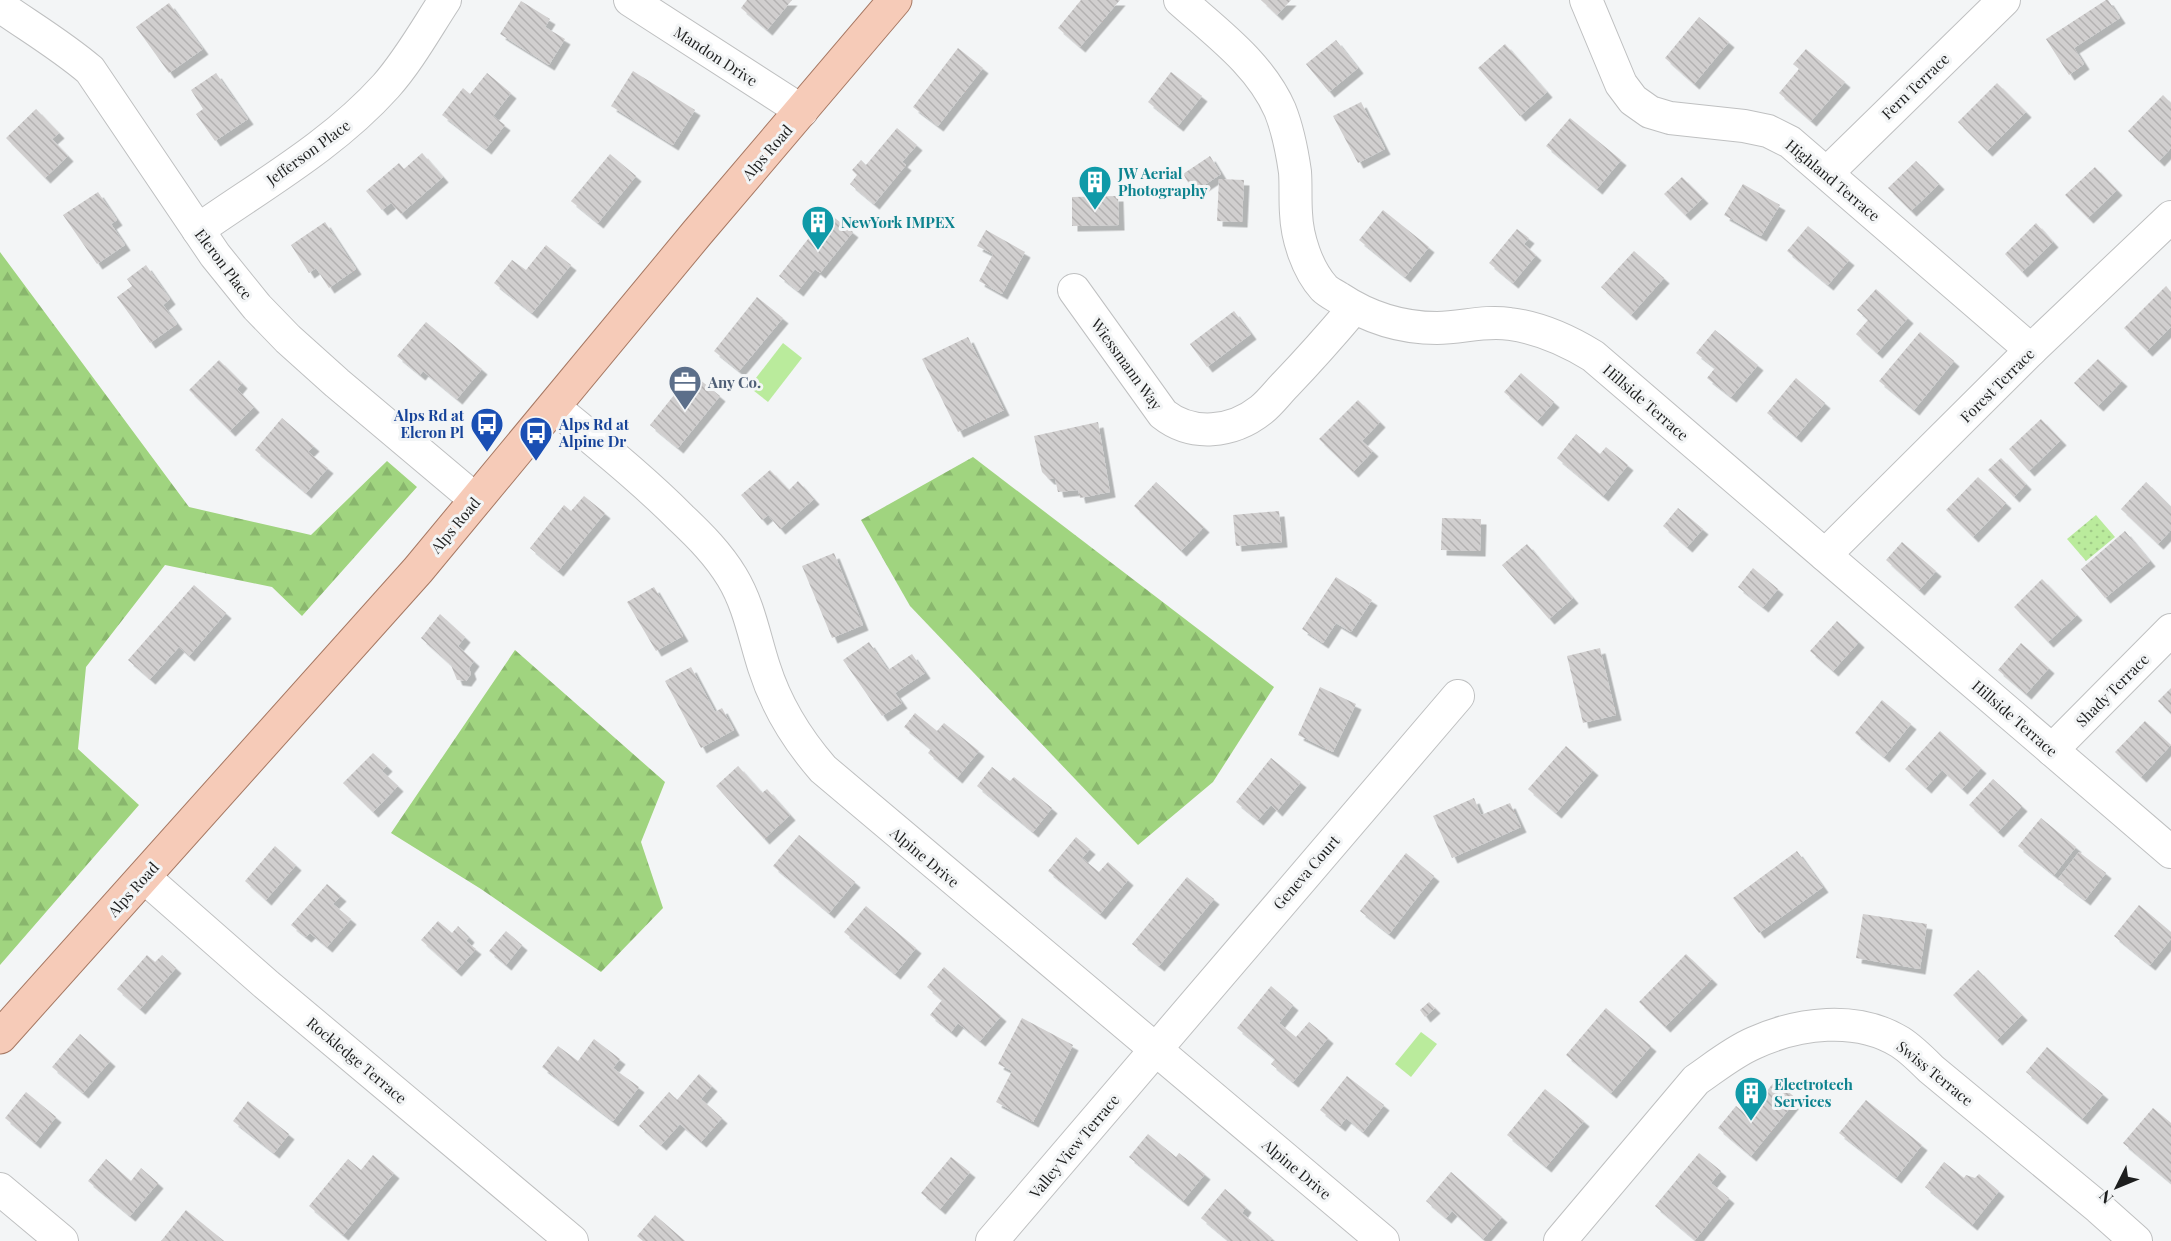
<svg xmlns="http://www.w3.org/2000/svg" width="2171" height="1241" font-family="'Playfair Display',serif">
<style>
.grass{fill:url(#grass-dots)}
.forest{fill:url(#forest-firs)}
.garden{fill:#baeb9c}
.building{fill:url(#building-back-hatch);filter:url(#shadow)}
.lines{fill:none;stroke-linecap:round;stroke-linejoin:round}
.minor-casing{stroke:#bfc0c1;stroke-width:34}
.major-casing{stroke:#a67863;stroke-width:35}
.minor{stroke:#fff;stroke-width:32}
.major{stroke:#f6cbb8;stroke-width:33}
.labels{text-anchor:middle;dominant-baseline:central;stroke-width:6;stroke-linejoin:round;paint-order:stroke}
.street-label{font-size:15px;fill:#1d1e1e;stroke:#f3f5f6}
.culture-label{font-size:15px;font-weight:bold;fill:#0d838f;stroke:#f3f5f6;text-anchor:start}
.service-label{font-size:15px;font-weight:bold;fill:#4e5e75;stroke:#f3f5f6;text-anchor:start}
.transit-label{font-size:15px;font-weight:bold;fill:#164399;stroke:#f3f5f6;text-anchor:end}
</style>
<defs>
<pattern id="grass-dots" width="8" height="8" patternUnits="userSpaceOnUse" patternTransform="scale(1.5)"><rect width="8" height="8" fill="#baeb9c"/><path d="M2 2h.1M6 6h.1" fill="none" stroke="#9fc986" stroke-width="1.8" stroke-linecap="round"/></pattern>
<pattern id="forest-firs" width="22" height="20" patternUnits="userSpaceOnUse" patternTransform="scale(1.5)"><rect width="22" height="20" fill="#a0d47f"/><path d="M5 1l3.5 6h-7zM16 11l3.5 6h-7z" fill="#89b66d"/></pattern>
<pattern id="building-back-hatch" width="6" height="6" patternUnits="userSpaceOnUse" patternTransform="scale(1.5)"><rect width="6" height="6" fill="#d1cfcf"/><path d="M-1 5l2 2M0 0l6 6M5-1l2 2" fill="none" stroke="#b3b1b1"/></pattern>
<filter id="shadow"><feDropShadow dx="5.5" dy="5.5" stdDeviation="0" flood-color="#0004"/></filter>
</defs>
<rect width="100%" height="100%" fill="#f3f5f6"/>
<path class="grass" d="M2096 515 2115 537 2086 561 2067 539Z"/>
<g class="forest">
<path d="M0 252 189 507 311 535 387 461 417 487 302 616 272 587 165 565 86 667 78 749 139 805 0 965Z"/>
<path d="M973 457 1274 687 1213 782 1138 845 910 606 861 520Z"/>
<path d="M515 650 665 782 641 842 663 908 601 972 481 889 391 833Z"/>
</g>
<g class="garden">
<path d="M783 343 802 358 768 402 749 387Z"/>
<path d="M1421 1032 1437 1044 1411 1077 1395 1064Z"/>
</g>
<g class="building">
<path d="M747 0H792L767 30 741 8Z"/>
<path d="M1081 0H1120L1080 47 1058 28Z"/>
<path d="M1261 0H1291L1277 15Z"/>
<path d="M2106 0H2108L2120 18 2074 48 2084 64 2069 75 2046 39Z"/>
<path d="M521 1 550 19 545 27 565 39 549 65 500 34Z"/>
<path d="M169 3 203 49 169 73 136 27Z"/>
<path d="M1699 17 1729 42 1694 84 1665 58Z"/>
<path d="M1336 40 1358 68 1329 92 1306 64Z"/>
<path d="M1505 44 1547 92 1520 116 1478 68Z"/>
<path d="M958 48 983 68 938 126 913 107Z"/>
<path d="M1806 49 1845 82 1811 121 1779 93 1799 69 1793 64Z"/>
<path d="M633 71 695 110 673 145 611 106Z"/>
<path d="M1171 72 1202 96 1178 126 1148 102Z"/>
<path d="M216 73 248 119 215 141 196 114 203 109 191 90Z"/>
<path d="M487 73 511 93 493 116 505 125 486 149 442 115 463 88 470 94Z"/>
<path d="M1997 83 2026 112 1987 151 1958 122Z"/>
<path d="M2163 95 2171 103V148L2159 161 2128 131Z"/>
<path d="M1361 102 1385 149 1358 163 1333 116Z"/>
<path d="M36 109 59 133 52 139 68 156 45 178 6 138Z"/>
<path d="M1570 118 1621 160 1597 189 1546 146Z"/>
<path d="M897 128 917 145 902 162 906 165 874 204 850 184 857 175 852 170 861 160 866 165Z"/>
<path d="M422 153 443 177 401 214 391 203 382 210 366 191 399 163 404 169Z"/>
<path d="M610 154 636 176 598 223 571 201Z"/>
<path d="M1210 156 1221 174 1194 192 1183 174Z"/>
<path d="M1916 161 1939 184 1911 211 1888 188Z"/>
<path d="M2095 167 2117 190 2088 218 2065 195Z"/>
<path d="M1682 177 1703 198 1685 215 1664 194Z"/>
<path d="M1219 179 1244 180 1242 222 1217 221Z"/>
<path d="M1743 184 1780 205 1761 236 1724 215Z"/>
<path d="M98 192 117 220 111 224 125 245 97 264 63 215Z"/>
<path d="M1118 196 1119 225 1072 226V197Z"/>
<path d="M823 209 853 232 820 273 815 269 798 291 779 276 812 234 806 230Z"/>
<path d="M1383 210 1429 247 1405 277 1359 240Z"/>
<path d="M325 222 356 269 329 288 316 268 309 273 291 245Z"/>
<path d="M2036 223 2053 242 2022 272 2005 254Z"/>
<path d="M1808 226 1849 260 1828 285 1787 251Z"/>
<path d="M1517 229 1529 238 1524 244 1536 255 1513 283 1489 263Z"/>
<path d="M986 230 1025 252 1002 294 979 281 993 254 977 246Z"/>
<path d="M546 245 571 265 532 313 494 283 512 260 526 270Z"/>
<path d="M1634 251 1664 278 1631 315 1601 287Z"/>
<path d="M146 265 170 299 163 305 177 324 150 343 117 297 132 286 127 279Z"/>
<path d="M2166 286 2171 292V327L2147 351 2124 328Z"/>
<path d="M1876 289 1908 318 1877 353 1856 334 1868 320 1857 310Z"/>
<path d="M757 297 783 318 739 371 714 351Z"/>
<path d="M1234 311 1251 334 1207 367 1190 344Z"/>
<path d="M426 322 482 369 457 399 423 371 420 375 397 356Z"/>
<path d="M1715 330 1758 365 1731 397 1707 378 1715 368 1696 353Z"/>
<path d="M1920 332 1954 361 1914 410 1879 381Z"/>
<path d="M968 337 1004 410 958 432 922 359Z"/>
<path d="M2098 359 2122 381 2098 406 2074 383Z"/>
<path d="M219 360 242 383 237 389 254 407 230 431 189 390Z"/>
<path d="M1521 373 1554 402 1537 421 1504 392Z"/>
<path d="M1796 378 1825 403 1796 437 1767 413Z"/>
<path d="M699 379 720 396 678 448 650 425 683 384 690 390Z"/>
<path d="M1358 400 1380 422 1362 441 1373 451 1353 472 1319 439Z"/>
<path d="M282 418 314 446 308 452 328 468 306 493 255 450Z"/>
<path d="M2041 419 2061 440 2029 471 2009 449Z"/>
<path d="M1098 422 1110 492 1080 498 1078 490 1058 492 1055 479H1049L1042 472 1034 436Z"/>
<path d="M1576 434 1600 454 1606 447 1628 465 1603 496 1557 458Z"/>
<path d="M2001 458 2026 484 2014 497 1988 470Z"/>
<path d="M770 470 789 490 798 481 814 499 780 529 768 515 762 520 741 495Z"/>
<path d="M1978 477 2006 503 1973 537 1946 510Z"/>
<path d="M1156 482 1204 527 1181 551 1134 506Z"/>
<path d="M2146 482 2171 507V530L2158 544 2121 509Z"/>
<path d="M584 496 605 513 558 571 530 548 564 505 571 511Z"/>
<path d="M1678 508 1703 529 1687 547 1663 526Z"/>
<path d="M1279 511 1282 542 1236 546 1233 515Z"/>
<path d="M1442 518 1481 519 1480 551 1441 550Z"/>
<path d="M2125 531 2150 561 2105 598 2081 569Z"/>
<path d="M1902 542 1936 571 1919 590 1886 560Z"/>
<path d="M1527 544 1573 598 1549 619 1502 565Z"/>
<path d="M834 553 863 625 832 638 802 566Z"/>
<path d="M1753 568 1778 589 1763 607 1738 587Z"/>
<path d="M1336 577 1372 600 1351 632 1336 623 1323 643 1302 629Z"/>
<path d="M2042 579 2077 615 2048 642 2014 607Z"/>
<path d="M194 585 226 613 189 656 179 647 150 679 128 660Z"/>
<path d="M654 587 683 636 656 651 627 602Z"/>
<path d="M440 614 465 637 458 646 474 661 469 668 471 674 466 681 457 680 451 665 421 638Z"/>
<path d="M1837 621 1859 642 1833 671 1810 651Z"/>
<path d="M869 642 888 670 912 654 925 673 895 693 902 703 882 716 843 660Z"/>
<path d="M2021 643 2049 668 2026 694 1998 670Z"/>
<path d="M1600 648 1616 715 1583 723 1567 656Z"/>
<path d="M691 667 715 712 722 708 734 730 701 748 665 681Z"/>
<path d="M1320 687 1356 704 1333 752 1298 735Z"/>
<path d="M2171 688V714L2158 701Z"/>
<path d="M1882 700 1911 724 1884 757 1855 733Z"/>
<path d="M915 713 937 731 944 723 979 751 957 778 928 753 931 749 904 727Z"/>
<path d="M2145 721 2171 745 2141 777 2115 752Z"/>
<path d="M1940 731 1981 768 1962 789 1942 770 1926 788 1905 769Z"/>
<path d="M1566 746 1593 770 1556 813 1528 789Z"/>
<path d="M373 753 387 766 382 771 398 786 373 812 343 783Z"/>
<path d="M1271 758 1301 782 1277 811 1271 805 1258 820 1236 802Z"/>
<path d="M738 766 762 793 767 789 790 815 764 839 716 786Z"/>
<path d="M992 767 1010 781 1014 777 1052 808 1033 832 977 786Z"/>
<path d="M1993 779 2022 806 1998 832 1969 805Z"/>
<path d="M1474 798 1481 815 1510 803 1521 827 1452 858 1433 816Z"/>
<path d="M2041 818 2076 847 2054 875 2018 846Z"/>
<path d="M799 835 855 882 829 913 773 866Z"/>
<path d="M1076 837 1090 849 1082 858 1099 872 1108 862 1128 880 1100 914 1048 871Z"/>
<path d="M275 846 296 865 266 900 245 881Z"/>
<path d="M1797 851 1823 887 1759 933 1733 898Z"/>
<path d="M2079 852 2106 873 2085 900 2058 879Z"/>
<path d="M1406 853 1434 876 1389 934 1360 911Z"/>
<path d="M1187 877 1214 899 1159 966 1132 944Z"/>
<path d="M327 884 341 896 333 904 351 919 327 947 310 933 306 937 291 925Z"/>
<path d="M2139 905 2171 932V939L2150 965 2114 936Z"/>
<path d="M866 906 916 948 895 974 844 932Z"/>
<path d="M1863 914 1927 924 1920 969 1856 958Z"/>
<path d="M438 921 452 933 458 926 469 937 466 941 476 949 456 971 421 940Z"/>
<path d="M506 931 522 945 506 965 489 951Z"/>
<path d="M1686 954 1712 979 1665 1027 1639 1002Z"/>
<path d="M147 955 155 962 162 955 176 968 140 1009 117 989Z"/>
<path d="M944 967 1001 1016 980 1041 958 1023 951 1032 930 1015 942 1000 927 987Z"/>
<path d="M1978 970 2022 1015 1997 1040 1953 995Z"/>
<path d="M1271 986 1293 1005 1279 1023 1296 1037 1309 1022 1328 1038 1293 1082 1271 1064 1275 1059 1237 1028Z"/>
<path d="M1429 1002 1435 1008 1425 1017 1420 1010Z"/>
<path d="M1606 1008 1651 1046 1611 1093 1566 1055Z"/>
<path d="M1022 1018 1073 1045 1033 1122 996 1102 1012 1071 998 1064Z"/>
<path d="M80 1034 110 1061 83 1093 52 1067Z"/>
<path d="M594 1039 620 1059 613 1068 639 1087 613 1121 542 1067 558 1046 578 1061Z"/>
<path d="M2047 1047 2103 1094 2082 1119 2026 1072Z"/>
<path d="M699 1074 712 1086 701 1099 722 1118 701 1142 680 1124 661 1145 639 1126 669 1092 677 1100Z"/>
<path d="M1347 1076 1384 1105 1363 1132 1346 1118 1340 1126 1320 1110Z"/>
<path d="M1775 1081 1797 1099 1751 1156 1718 1128 1736 1106 1747 1115Z"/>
<path d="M1545 1089 1584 1121 1546 1167 1507 1135Z"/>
<path d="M26 1092 56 1117 35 1143 5 1118Z"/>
<path d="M1866 1100 1922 1145 1896 1178 1839 1133Z"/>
<path d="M248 1101 289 1134 274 1153 233 1121Z"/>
<path d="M2153 1108 2171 1123V1183L2123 1143Z"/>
<path d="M1148 1134 1176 1157 1179 1153 1205 1174 1183 1201 1129 1157Z"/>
<path d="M1699 1153 1721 1171 1711 1183 1729 1198 1695 1240 1655 1206Z"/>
<path d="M373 1155 394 1173 343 1235 309 1206 348 1159 361 1170Z"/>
<path d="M951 1157 970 1172 940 1209 921 1193Z"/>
<path d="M106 1159 131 1181 141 1168 158 1183 130 1216 88 1181Z"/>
<path d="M1944 1162 1964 1178 1966 1175 1975 1178 1979 1174 1999 1191 1972 1225 1925 1187Z"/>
<path d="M1451 1172 1502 1217 1483 1239 1452 1211 1446 1218 1426 1201Z"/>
<path d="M1225 1189 1246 1207 1242 1213 1272 1238 1270 1241H1229L1201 1218Z"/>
<path d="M186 1210 224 1241H161Z"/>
<path d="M655 1215 685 1241H643L637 1236Z"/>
</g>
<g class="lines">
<g class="minor-casing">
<g id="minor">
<path d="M630 0 802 111"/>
<path d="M1180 0C1217 33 1260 64 1280 110 1288 130 1292 151 1295 172 1296 185 1295 199 1296 213 1297 238 1307 269 1324 288 1328 292 1334 295 1339 298 1369 318 1402 328 1437 328 1462 328 1484 320 1510 324 1541 328 1567 340 1593 356L2171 852"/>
<path d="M1586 0 1621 84 1633 100 1650 112 1670 118 1744 126 1768 131 1790 142 2031 350"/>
<path d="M0 6C30 27 62 46 90 70L215 255 257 307 288 339 337 383 476 500"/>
<path d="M1827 173 2004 0"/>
<path d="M198 230C262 185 333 145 386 86 409 60 426 29 445 0"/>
<path d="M1074 290 1163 414C1192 437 1232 433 1261 410 1270 403 1278 392 1286 384 1310 359 1332 334 1354 308"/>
<path d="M554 407C597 443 641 478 681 518 700 536 718 554 732 577 749 605 754 636 764 667 776 705 796 738 823 769L1383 1241"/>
<path d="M1825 555 2031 350 2171 217"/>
<path d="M2052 750 2171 630"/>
<path d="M144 877 267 985 572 1241"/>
<path d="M0 1189 62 1241"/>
<path d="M992 1241 1458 696"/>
<path d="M1560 1241 1696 1080C1715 1067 1733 1052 1754 1043 1798 1023 1856 1015 1900 1042 1911 1049 1921 1059 1931 1069L2099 1208 2136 1241"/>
</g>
</g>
<g class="major-casing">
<path id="major" d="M0 1037 418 570 697 233 895 0"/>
</g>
<use href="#minor" class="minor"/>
<use href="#major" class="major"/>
</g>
<defs>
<g id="building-pin" transform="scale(1.725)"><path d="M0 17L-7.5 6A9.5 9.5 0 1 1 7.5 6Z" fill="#0f9aa8" stroke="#f3f5f6"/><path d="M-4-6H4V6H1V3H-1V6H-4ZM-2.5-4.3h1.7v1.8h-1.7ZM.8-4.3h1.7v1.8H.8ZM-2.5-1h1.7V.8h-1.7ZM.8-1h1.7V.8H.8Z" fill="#fff"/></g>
<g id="office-pin" transform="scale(1.725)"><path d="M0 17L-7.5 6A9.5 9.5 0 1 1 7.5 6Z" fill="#5c6f8a" stroke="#f3f5f6"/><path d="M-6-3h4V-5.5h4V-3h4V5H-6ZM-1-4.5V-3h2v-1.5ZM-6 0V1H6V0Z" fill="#fff"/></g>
<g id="bus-pin" transform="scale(1.725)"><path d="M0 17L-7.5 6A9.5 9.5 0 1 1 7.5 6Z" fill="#1a4fb4" stroke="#f3f5f6"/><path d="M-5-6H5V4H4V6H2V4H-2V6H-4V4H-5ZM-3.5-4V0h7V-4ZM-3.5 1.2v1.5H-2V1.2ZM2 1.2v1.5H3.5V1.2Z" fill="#fff"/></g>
</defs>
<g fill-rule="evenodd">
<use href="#building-pin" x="1095" y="182"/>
<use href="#building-pin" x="818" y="222"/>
<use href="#office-pin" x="685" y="382"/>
<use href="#bus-pin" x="487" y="424"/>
<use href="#bus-pin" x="536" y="433"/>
<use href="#building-pin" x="1751" y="1093"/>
</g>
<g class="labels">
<g class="street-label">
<text transform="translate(716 56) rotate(33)">Mandon Drive</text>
<text transform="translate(1915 86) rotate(-44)">Fern Terrace</text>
<text transform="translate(308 152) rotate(-36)">Jefferson Place</text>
<text transform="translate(767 152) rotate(-49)">Alps Road</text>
<text transform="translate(1833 180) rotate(40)">Highland Terrace</text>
<text transform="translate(224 264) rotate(53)">Eleron Place</text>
<text transform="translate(1127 364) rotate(54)">Wiessmann Way</text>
<text transform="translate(1997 385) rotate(-45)">Forest Terrace</text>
<text transform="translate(1646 402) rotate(41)">Hillside Terrace</text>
<text transform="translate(455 525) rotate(-50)">Alps Road</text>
<text transform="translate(2112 690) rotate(-45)">Shady Terrace</text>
<text transform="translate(2015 718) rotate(41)">Hillside Terrace</text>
<text transform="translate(925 857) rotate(40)">Alpine Drive</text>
<text transform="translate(1306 872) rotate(-49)">Geneva Court</text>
<text transform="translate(133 889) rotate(-48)">Alps Road</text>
<text transform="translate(357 1060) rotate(40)">Rockledge Terrace</text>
<text transform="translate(1935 1073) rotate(39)">Swiss Terrace</text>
<text transform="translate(1074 1146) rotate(-50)">Valley View Terrace</text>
<text transform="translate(1297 1169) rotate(40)">Alpine Drive</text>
</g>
<g class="culture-label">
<text x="1118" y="173">JW Aerial<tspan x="1118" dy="17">Photography</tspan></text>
<text x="841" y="222">NewYork IMPEX</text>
<text x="1774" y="1084">Electrotech<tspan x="1774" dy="17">Services</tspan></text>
</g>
<g class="service-label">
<text x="708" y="382">Any Co.</text>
</g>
<g class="transit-label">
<text x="464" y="415">Alps Rd at<tspan x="464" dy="17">Eleron Pl</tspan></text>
<text x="559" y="424" text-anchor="start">Alps Rd at<tspan x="559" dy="17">Alpine Dr</tspan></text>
</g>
</g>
<g transform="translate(2117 1187) rotate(227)" stroke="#f3f5f6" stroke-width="4.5" paint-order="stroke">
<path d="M0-4.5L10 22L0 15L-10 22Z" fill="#1d1e1e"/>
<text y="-9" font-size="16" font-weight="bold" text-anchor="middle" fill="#1d1e1e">N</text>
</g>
</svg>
